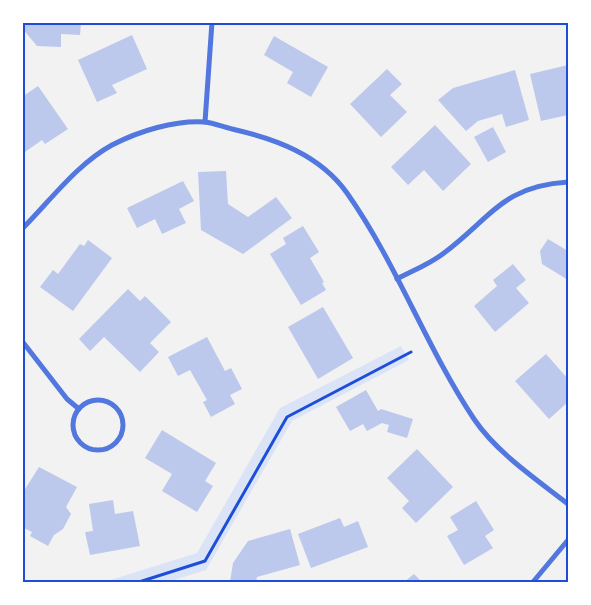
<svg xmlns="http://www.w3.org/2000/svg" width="591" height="605" font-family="'Space Grotesk',sans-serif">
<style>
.green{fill:#dbe4f7}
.building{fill:#bdc9ec}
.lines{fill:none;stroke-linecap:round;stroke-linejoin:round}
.path{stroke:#1d4ed8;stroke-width:3}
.minor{stroke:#5277de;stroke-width:5}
.neatline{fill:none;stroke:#1d4ed8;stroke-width:2}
</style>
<rect width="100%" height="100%" fill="#f2f2f2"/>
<path class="green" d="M401 346 409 360 292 421 206 570 168 582H104L197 553 280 408Z"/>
<g class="building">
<path d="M22 22H81L80 35 61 34V47L37 46 22 28Z"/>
<path d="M132 35 147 69 112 85 117 93 97 102 78 60Z"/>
<path d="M274 36 328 67 311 97 287 83 293 72 264 55Z"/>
<path d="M568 65V115L541 121 530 74Z"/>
<path d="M387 69 402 84 390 95 407 112 381 137 350 104Z"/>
<path d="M515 70 529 120 506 127 502 114 478 121 466 131 438 100 453 88Z"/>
<path d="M38 86 68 129 45 144 42 140 22 154V97Z"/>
<path d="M435 125 471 164 443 191 424 170 408 185 391 167Z"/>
<path d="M493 127 506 152 488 162 474 137Z"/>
<path d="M226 171 228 204 248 217 276 197 292 218 243 254 201 230 198 172Z"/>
<path d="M183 181 194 201 179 209 186 223 162 234 155 219 137 228 127 208Z"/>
<path d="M303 226 319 252 310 258 324 282 322 283 326 290 301 305 270 254 286 244 283 238Z"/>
<path d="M548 239 568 251V280L542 264 540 251Z"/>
<path d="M88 240 112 258 73 311 40 287 53 270 58 274 80 244 84 246Z"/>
<path d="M513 264 526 280 516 288 529 303 495 332 474 306 497 286 493 280Z"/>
<path d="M128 289 140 301 145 296 171 322 150 343 159 352 140 372 104 337 90 351 79 339Z"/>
<path d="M323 307 353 358 318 379 288 327Z"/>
<path d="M207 337 225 371 231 368 242 389 230 395 235 404 211 417 203 402 207 400 190 370 178 376 168 357Z"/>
<path d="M546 354 568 379V402L549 419 515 381Z"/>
<path d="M366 390 378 411 381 409 413 419 407 438 387 432 389 425 382 423 367 431 363 424 350 431 336 407Z"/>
<path d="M162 430 216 463 205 481 213 486 197 512 162 491 172 474 145 458Z"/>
<path d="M417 449 453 487 416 523 402 508 409 501 387 478Z"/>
<path d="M39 467 77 487 66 507 71 514 63 529 54 535 48 546 30 536 32 532 22 527V494Z"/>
<path d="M113 500 115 514 133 511 140 546 90 555 85 532 93 531 89 504Z"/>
<path d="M476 501 494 530 485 536 493 548 464 565 447 536 458 530 450 517Z"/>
<path d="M340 518 344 527 358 521 368 547 311 568 298 534Z"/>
<path d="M290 529 300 565 257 577 256 582H230L233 563 248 541Z"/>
<path d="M414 574 422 582H404Z"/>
</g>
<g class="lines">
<path class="path" d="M139 582 205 561 287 417 411 352"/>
<g class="minor">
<path d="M205 122 212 22"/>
<path d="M22 229C50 201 77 164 112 145 139 131 175 120 205 122 214 123 223 127 232 129 276 139 320 155 347 193 397 264 426 347 474 419 497 453 536 479 568 504"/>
<path d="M397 279C412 271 430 264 444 253 491 218 502 186 568 182"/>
<path d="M22 341 67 399 79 409"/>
<circle cx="98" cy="425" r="25"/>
<path d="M533 582 568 540"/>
</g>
</g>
<rect width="591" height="605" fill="none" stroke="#ffffff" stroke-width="48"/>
<rect x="24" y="24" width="543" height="557" class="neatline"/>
</svg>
